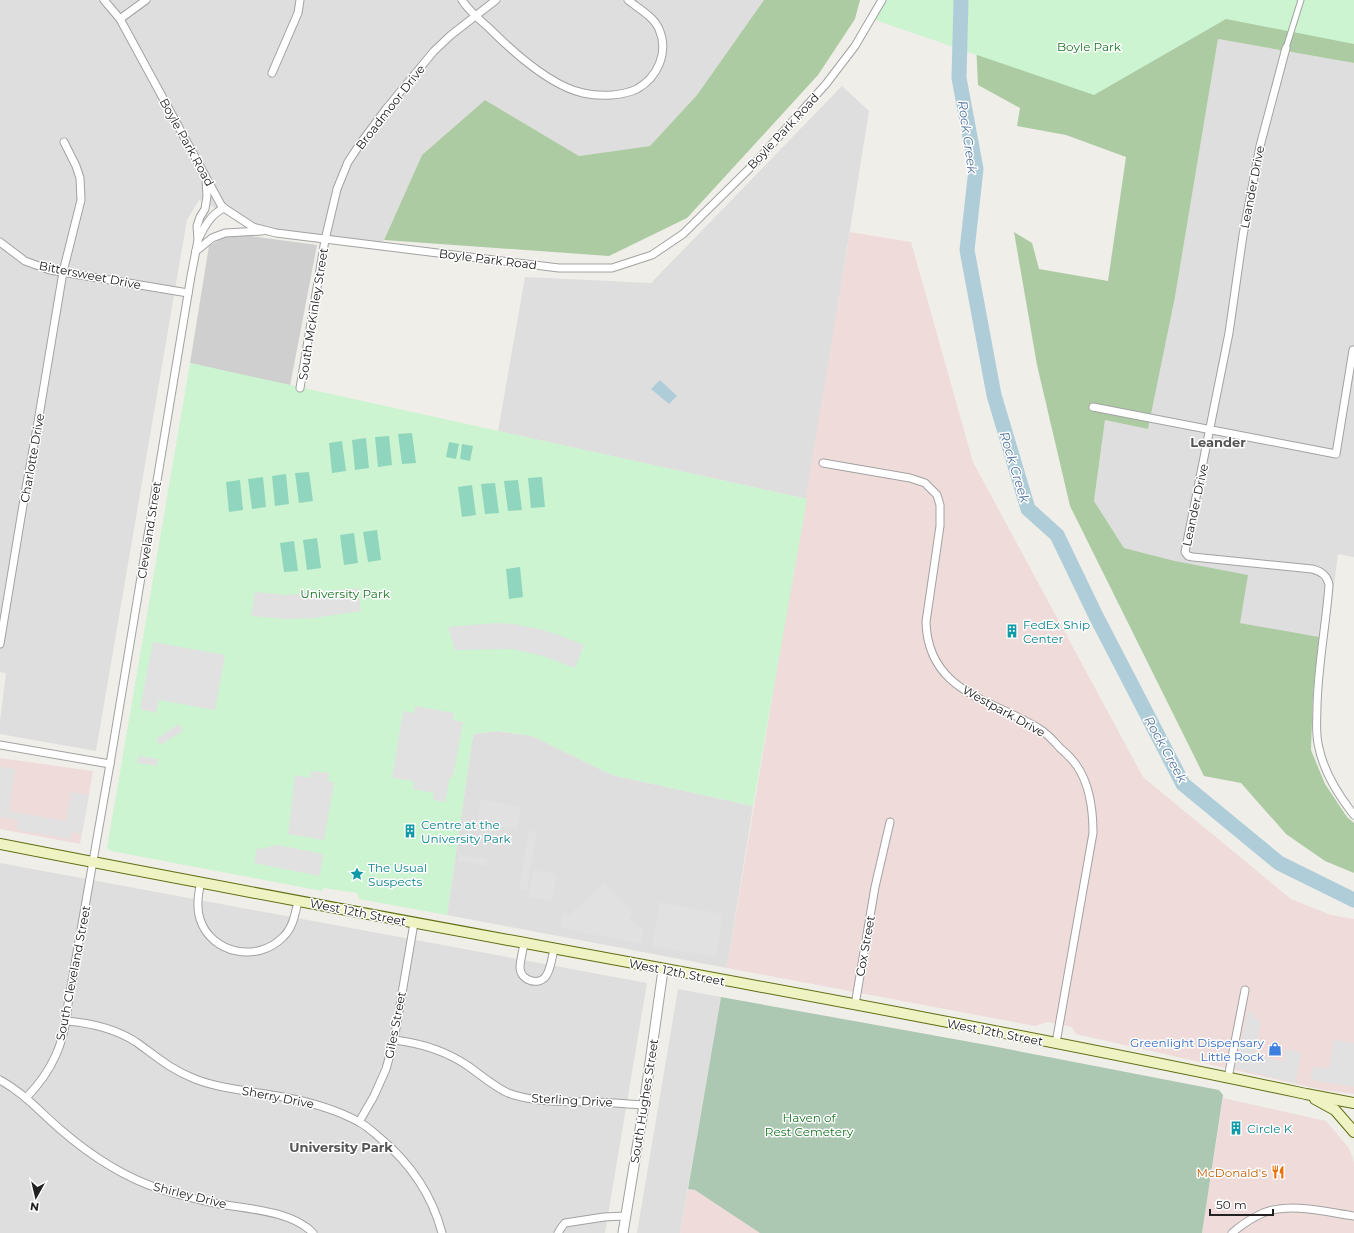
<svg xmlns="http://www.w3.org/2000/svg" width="1354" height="1233" font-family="Montserrat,sans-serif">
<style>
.residential{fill:#dfdede}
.commercial{fill:#efdcda}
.religious{fill:#cfcfcf}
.forest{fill:#accba2}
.cemetery{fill:#acc7b2}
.park{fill:#ccf4d1}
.pitch{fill:#90d6be}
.parking{fill:#e1e1e1}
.water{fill:#aecdd9}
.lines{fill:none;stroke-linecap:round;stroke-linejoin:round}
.river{stroke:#aecdd9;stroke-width:15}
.pedestrian-casing{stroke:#a2a2a2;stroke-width:7}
.minor-casing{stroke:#a2a2a2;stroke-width:9}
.tertiary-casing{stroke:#a2a2a2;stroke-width:11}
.secondary-casing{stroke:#606e12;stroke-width:12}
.pedestrian{stroke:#fff;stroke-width:5}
.minor{stroke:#fff;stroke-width:7}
.tertiary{stroke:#fff;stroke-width:9}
.secondary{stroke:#eff3c4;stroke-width:10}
.labels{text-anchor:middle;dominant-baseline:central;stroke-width:3;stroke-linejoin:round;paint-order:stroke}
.park-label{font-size:12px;fill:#197525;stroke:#fff}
.street-label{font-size:12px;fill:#212121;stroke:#fff}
.culture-label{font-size:12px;fill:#0d838f;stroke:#fff;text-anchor:start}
.shop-label{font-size:12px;fill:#366cbe;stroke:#fff;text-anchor:end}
.food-label{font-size:12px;fill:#c56008;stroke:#fff;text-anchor:end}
.water-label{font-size:13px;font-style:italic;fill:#5476a0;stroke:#fff}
.neighbourhood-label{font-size:13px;font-weight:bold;fill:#545454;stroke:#fff}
</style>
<rect width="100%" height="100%" fill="#f0eee9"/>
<g class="residential">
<path d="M0 0H764L697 95 650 146 579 156 485 100 422 155 381 246 253 227 199 200 187 220 184 237 96 751 0 734V721L6 673 0 672Z"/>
<path d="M1218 39 1354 63V557L1338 554 1327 640 1240 623 1175 561 1124 548 1094 501 1105 420 1148 429 1175 297Z"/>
<path d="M842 86 869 111 807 499 498 431 525 277 651 283Z"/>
<path d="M498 731 532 736 612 775 753 806 727 968 447 915 473 734Z"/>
<path d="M0 863 647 983 605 1233H0Z"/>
<path d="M678 989 721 997 680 1233H637Z"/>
</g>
<g class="commercial">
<path d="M850 232 911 242 973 462 1143 777 1291 899 1331 915 1354 919V1094L1323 1090 1076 1034 1072 1027 1047 1022 1035 1026 727 968Z"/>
<path d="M0 758 93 771 80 844 0 829Z"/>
<path d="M1223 1098 1326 1121 1349 1148 1354 1162V1233H1202Z"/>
<path d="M688 1189 695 1190 761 1233H680Z"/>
</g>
<path class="religious" d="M226 236H251L317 245 290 386 190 363 209 246Z"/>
<g class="forest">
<path d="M764 0H860L855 19 818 75 687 218 609 256 384 240 422 155 485 100 579 156 650 146 697 95Z"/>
<path d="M974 0H1354V63L1218 39 1175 297 1148 429 1105 420 1094 501 1124 548 1175 561 1248 575 1240 623 1319 637 1313 694 1311 750 1325 784 1347 817 1354 823V873L1325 861 1286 834 1241 783 1204 776 1070 506 1037 365 1014 232 1032 243 1039 269 1108 281 1126 157 1066 135 1017 126 1020 108 978 85Z"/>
</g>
<path class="cemetery" d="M721 997 987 1045 1219 1090 1223 1095 1202 1233H760L695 1190 688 1189Z"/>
<g class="park">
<path d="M877 0H1354V44L1226 19 1094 95 872 19Z"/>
<path d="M190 363 807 499 753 806 612 775 532 736 498 731 473 734 447 915 359 899 357 893 324 888 322 891 111 851 107 848Z"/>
</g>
<g class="pitch">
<path d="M412 433 416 463 402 464 398 434Z"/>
<path d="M389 436 392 465 378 467 375 437Z"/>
<path d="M366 438 369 468 355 470 352 440Z"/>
<path d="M342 441 346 471 332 473 329 443Z"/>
<path d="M449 442 459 444 456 459 446 457Z"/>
<path d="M462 444 473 446 470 461 460 459Z"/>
<path d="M309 472 313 501 299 503 295 473Z"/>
<path d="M286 474 289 504 275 506 272 476Z"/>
<path d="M263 477 266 507 252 509 248 479Z"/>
<path d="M542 477 545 507 531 508 528 478Z"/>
<path d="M240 480 243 510 229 512 226 482Z"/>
<path d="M518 480 522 510 508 511 504 481Z"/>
<path d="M495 483 499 513 485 514 481 484Z"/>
<path d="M472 485 476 515 462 517 458 487Z"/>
<path d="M377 530 381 560 368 562 363 532Z"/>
<path d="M354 533 358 563 344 565 340 535Z"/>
<path d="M317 538 321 568 307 570 303 540Z"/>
<path d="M294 541 298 571 284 572 280 543Z"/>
<path d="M520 567 523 597 509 599 506 569Z"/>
</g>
<g class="parking">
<path d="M358 588 361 611 314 618 286 619 251 616 255 592 287 595Z"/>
<path d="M496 623 513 624 539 629 561 636 584 645 575 668 543 656 512 649 455 650 448 627Z"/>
<path d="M153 642 225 655 215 710 159 700 156 713 140 709Z"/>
<path d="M415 706 454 713 453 720 463 722 453 777H450L445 802 433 800 434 793 413 789 414 781 392 778 403 711 414 713Z"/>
<path d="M179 724 183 731 160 745 156 739Z"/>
<path d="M138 756 158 759 157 766 137 763Z"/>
<path d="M0 767 15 769 9 811 66 821 71 792 89 795 82 834 72 832 71 839 17 830 18 820 0 817Z"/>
<path d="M311 771 329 773 328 781 334 783 324 840 288 834 295 775 310 778Z"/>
<path d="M481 799 521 807 517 830 477 823Z"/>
<path d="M529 830 537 832 527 890 519 889Z"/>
<path d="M278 845 323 854 320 876 254 863 257 848 264 849 268 847Z"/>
<path d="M459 855 488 859 486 866 458 861Z"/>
<path d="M533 870 557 874 552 901 528 897Z"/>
<path d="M603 882 634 913 629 918 638 927 644 929 641 944 560 928 563 914H570Z"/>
<path d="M660 902 723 914 716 957 652 946Z"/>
<path d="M1248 1012 1255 1013 1254 1019 1261 1021 1254 1055 1283 1062 1286 1049 1302 1053 1295 1083 1235 1068Z"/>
<path d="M1334 1040 1354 1043V1087L1311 1080 1313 1067 1329 1069Z"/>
</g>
<path class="water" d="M660 380 677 396 669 404 651 389Z"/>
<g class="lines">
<path class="river" d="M961 0 959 78 976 169 967 250 994 395 1028 509 1057 535 1096 616 1183 784 1279 863 1354 900"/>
<g class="pedestrian-casing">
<path id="pedestrian" d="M1286 48 1301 0"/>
</g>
<g class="minor-casing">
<g id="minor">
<path d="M104 0 120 19 221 205 224 208 253 227 276 233 559 268H612L652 255 683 234 755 163 826 84 855 46 882 0"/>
<path d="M462 0C469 11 479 19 489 28 512 51 551 86 583 93 600 97 622 96 637 89 658 77 669 52 659 29 654 17 638 8 628 0"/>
<path d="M120 19 146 0"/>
<path d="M1286 48 1260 146 1243 235 1229 333 1185 552 1188 556 1193 557 1312 569C1321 571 1327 575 1329 585 1326 625 1318 665 1317 706 1317 720 1315 734 1319 748 1324 772 1339 796 1354 815"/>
<path d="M272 73 298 13 300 0"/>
<path d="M198 239 197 226 200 217 205 209 207 196 206 179"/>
<path d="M0 242 25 261 50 270 188 293"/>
<path d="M196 251 212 238 225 233 262 231"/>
<path d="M300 388 325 240 337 189 348 162 360 144 386 109 434 51 451 35 496 0"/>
<path d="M1093 407 1336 454 1353 350"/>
<path d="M823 463 910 478 925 483 937 495 940 505V526L926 622C928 692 991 699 1038 728 1047 733 1053 740 1060 748 1066 753 1072 759 1077 766 1090 785 1093 810 1093 833L1056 1043"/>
<path d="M0 644 24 499 38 422 63 272 81 200 80 178 76 166 64 142"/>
<path d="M0 745 110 764"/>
<path d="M201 882C198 894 196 907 200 919 211 954 258 963 283 937 293 928 295 914 298 901"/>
<path d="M524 943C523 951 520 960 520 968 521 981 539 986 546 976 551 969 552 957 554 949"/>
<path d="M855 1005 875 887 890 822"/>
<path d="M67 1021C90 1023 116 1029 136 1042 157 1057 170 1069 195 1079 221 1089 250 1091 278 1096 306 1101 334 1108 359 1122 367 1126 373 1132 380 1138 410 1163 432 1195 442 1233"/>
<path d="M394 1040C420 1043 446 1051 468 1066 481 1075 493 1086 508 1093 535 1103 564 1101 592 1102 609 1102 626 1104 644 1105"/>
<path d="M1228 1078 1245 990"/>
<path d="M0 1080C24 1093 41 1113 61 1130 90 1155 123 1177 160 1189 179 1195 199 1200 219 1204 248 1209 292 1211 313 1233"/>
<path d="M26 1098C53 1070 65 1042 68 1004L110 764 191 276 198 240C204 227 211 214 224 208"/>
<path d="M359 1122 374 1096 386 1069 394 1040 414 923"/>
<path d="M558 1233 561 1228 565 1223 604 1217 625 1216"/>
<path d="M1232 1233C1241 1225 1252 1218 1263 1213 1290 1202 1326 1212 1354 1216"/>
</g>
</g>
<g class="tertiary-casing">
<path id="tertiary" d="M623 1233 644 1105 663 970"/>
</g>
<g class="secondary-casing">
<g id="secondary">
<path d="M0 844C435 930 872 1002 1306 1094L1354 1103"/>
<path d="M1315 1099 1335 1110 1354 1132"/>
</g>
</g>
<use href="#pedestrian" class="pedestrian"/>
<use href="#minor" class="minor"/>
<use href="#tertiary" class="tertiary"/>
<use href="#secondary" class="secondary"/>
</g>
<defs>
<g id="building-bare" transform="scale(1.08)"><path d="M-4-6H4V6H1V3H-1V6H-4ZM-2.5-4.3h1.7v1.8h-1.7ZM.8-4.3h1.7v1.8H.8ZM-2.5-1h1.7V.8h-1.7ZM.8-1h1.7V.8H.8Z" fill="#0f9aa8" stroke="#fff" stroke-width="2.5" paint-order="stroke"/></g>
<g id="sight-bare" transform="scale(1.08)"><path d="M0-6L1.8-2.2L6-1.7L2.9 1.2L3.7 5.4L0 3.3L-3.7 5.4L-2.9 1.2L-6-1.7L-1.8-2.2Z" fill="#0f9aa8" stroke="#fff" stroke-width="2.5" paint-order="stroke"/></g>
<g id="shop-bare" transform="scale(1.08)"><path d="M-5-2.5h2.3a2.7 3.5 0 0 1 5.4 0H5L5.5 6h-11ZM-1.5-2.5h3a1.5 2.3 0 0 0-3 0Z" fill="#3f7fe0" stroke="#fff" stroke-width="2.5" paint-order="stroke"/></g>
<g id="restaurant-bare" transform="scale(1.08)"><path d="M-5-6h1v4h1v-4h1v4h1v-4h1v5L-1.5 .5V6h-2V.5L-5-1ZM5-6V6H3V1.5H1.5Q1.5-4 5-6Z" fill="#e8710a" stroke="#fff" stroke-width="2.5" paint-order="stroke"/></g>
</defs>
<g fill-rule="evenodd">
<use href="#building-bare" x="1012" y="631"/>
<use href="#building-bare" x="410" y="831"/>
<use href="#sight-bare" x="357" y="874"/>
<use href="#shop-bare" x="1275" y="1049"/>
<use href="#building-bare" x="1236" y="1128"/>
<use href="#restaurant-bare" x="1278" y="1172"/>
</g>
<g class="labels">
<g class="park-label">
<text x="1089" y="46">Boyle Park</text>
<text x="345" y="593">University Park</text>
<text x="809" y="1117">Haven of<tspan x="809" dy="14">Rest Cemetery</tspan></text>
</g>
<g class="street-label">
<text transform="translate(390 107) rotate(-52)">Broadmoor Drive</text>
<text transform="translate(783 131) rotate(-47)">Boyle Park Road</text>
<text transform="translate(187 142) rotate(61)">Boyle Park Road</text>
<text transform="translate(1252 187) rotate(-79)">Leander Drive</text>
<text transform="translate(488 259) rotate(7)">Boyle Park Road</text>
<text transform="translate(90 275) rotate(11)">Bittersweet Drive</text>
<text transform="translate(313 314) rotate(-81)">South McKinley Street</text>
<text transform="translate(32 458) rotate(-80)">Charlotte Drive</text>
<text transform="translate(1195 505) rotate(-78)">Leander Drive</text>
<text transform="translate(149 530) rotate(-81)">Cleveland Street</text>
<text transform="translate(1004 711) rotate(29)">Westpark Drive</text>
<text transform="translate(358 912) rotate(11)">West 12th Street</text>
<text transform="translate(865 946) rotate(-80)">Cox Street</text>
<text transform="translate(677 972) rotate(11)">West 12th Street</text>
<text transform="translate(73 973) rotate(-79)">South Cleveland Street</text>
<text transform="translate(395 1025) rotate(-79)">Giles Street</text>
<text transform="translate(995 1032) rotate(11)">West 12th Street</text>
<text transform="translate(278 1097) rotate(11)">Sherry Drive</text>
<text transform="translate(572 1100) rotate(3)">Sterling Drive</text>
<text transform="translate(644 1101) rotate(-81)">South Hughes Street</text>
<text transform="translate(190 1195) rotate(14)">Shirley Drive</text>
</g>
<g class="culture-label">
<text x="1023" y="624">FedEx Ship<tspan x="1023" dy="14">Center</tspan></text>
<text x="421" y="824">Centre at the<tspan x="421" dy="14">University Park</tspan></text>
<text x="368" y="867">The Usual<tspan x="368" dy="14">Suspects</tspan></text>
<text x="1247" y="1128">Circle K</text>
</g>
<g class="shop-label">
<text x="1264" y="1042">Greenlight Dispensary<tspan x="1264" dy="14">Little Rock</tspan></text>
</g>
<g class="food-label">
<text x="1267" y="1172">McDonald's</text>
</g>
<g class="water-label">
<text transform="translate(968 137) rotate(82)">Rock Creek</text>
<text transform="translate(1015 467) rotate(73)">Rock Creek</text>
<text transform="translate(1166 749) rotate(61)">Rock Creek</text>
</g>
<g class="neighbourhood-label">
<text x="1218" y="442">Leander</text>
<text x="341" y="1147">University Park</text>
</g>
</g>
<g transform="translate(36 1197) rotate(188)" stroke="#ffffff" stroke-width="3" paint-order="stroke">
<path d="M0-3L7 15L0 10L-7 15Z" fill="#212121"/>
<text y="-6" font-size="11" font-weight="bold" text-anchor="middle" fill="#212121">N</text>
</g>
<path d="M1210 1209v6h63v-6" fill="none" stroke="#212121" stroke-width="2"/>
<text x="1216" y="1209" font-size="12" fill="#212121" stroke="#ffffff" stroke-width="3" paint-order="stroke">50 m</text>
</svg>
